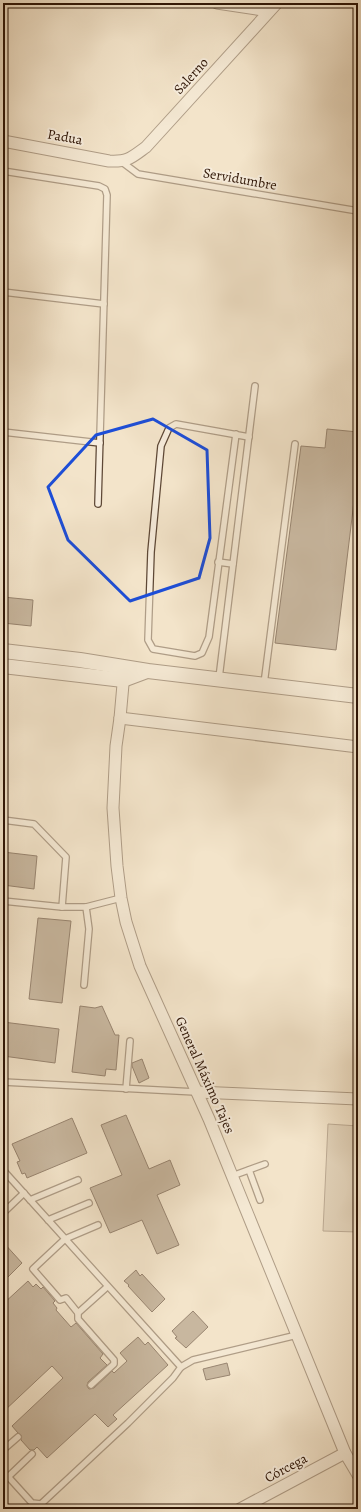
<svg xmlns="http://www.w3.org/2000/svg" width="361" height="1512" font-family="Alegreya,serif">
<style>
.green{fill:#d1c1a9;stroke:#7f6a57}
.building{fill:#94806b;stroke:#2d1405}
.lines{fill:none;stroke-linecap:round;stroke-linejoin:round}
.service-casing{stroke:#5e4836;stroke-width:8}
.minor-casing{stroke:#5e4836;stroke-width:13}
.tertiary-casing{stroke:#5e4836;stroke-width:16}
.service{stroke:#f7eddd;stroke-width:5.5}
.minor{stroke:#f7eddd;stroke-width:11}
.tertiary{stroke:#f7eddd;stroke-width:14}
.marked{fill:none;stroke:#1d4ed8;stroke-width:3;stroke-linejoin:round}
.labels{text-anchor:middle;dominant-baseline:central;stroke-width:4;stroke-linejoin:round;paint-order:stroke}
.street-label{font-size:14px;fill:#2d1405;stroke:#f7eddd}
</style>
<rect width="100%" height="100%" fill="#f3e4ca"/>
<filter id="stains"><feTurbulence type="fractalNoise" baseFrequency=".005" numOctaves="4"/><feColorMatrix values="0 0 0 0 .2 0 0 0 0 .09 0 0 0 0 .02 0 0 0 .5 -.17"/></filter>
<radialGradient id="worn" r=".72"><stop offset=".6" stop-color="#630" stop-opacity="0"/><stop offset="1" stop-color="#630" stop-opacity=".3"/></radialGradient>
<path class="green" d="M328 1124 358 1126V1232L323 1231Z"/>
<g class="building">
<path d="M327 429 358 432V468L336 650 275 643 301 446 325 448Z"/>
<path d="M3 597 33 600 31 626 3 623Z"/>
<path d="M3 852 37 856 34 889 3 885Z"/>
<path d="M38 918 71 921 62 1003 29 999Z"/>
<path d="M80 1006 95 1008 102 1006 115 1035H119L116 1070 106 1069 105 1076 72 1072Z"/>
<path d="M3 1022 59 1029 55 1063 3 1056Z"/>
<path d="M142 1059 149 1078 139 1083 132 1066V1063Z"/>
<path d="M126 1115 149 1169 170 1160 180 1185 157 1195 179 1245 157 1254 142 1220 110 1233 90 1188 122 1175 101 1125Z"/>
<path d="M72 1118 87 1153 27 1178 25 1173 22 1174 17 1162 20 1161 12 1144Z"/>
<path d="M3 1242 22 1263 3 1282Z"/>
<path d="M136 1270 140 1276 142 1274 165 1299 152 1312 128 1286 129 1285 124 1281Z"/>
<path d="M28 1281 33 1287 36 1284 41 1289 43 1287 55 1301 53 1303 57 1308 56 1310 71 1327 76 1323 103 1354 100 1358 107 1365 88 1382 87 1386 89 1389 94 1388 112 1371 114 1373 127 1361 120 1353 138 1337 145 1345 148 1342 168 1365 113 1415 117 1419 108 1427 95 1414 47 1458 37 1447 34 1450H30L21 1440V1435L18 1433 12 1426 63 1378 52 1366 3 1412V1304Z"/>
<path d="M193 1311 208 1327 186 1348 175 1338 177 1337 172 1331Z"/>
<path d="M227 1363 230 1375 206 1380 203 1369Z"/>
</g>
<g class="lines">
<g class="service-casing">
<g id="service">
<path d="M122 162 138 174 358 211"/>
<path d="M3 171 99 186 105 189 107 195 98 504"/>
<path d="M3 292 104 304"/>
<path d="M3 432 100 443"/>
<path d="M236 434 209 637 202 653 195 656 153 649 148 640 151 552 161 446 169 428 176 424 249 437"/>
<path d="M218 562 233 564"/>
<path d="M219 678 255 386"/>
<path d="M264 684 295 444"/>
<path d="M3 820 34 824 66 857 62 907"/>
<path d="M3 901 62 907H86"/>
<path d="M84 985 89 929 86 907 121 898"/>
<path d="M3 1082 196 1092"/>
<path d="M126 1089 130 1041"/>
<path d="M3 1170 181 1367 173 1378 128 1423 41 1504 32 1503 3 1471"/>
<path d="M249 1170 260 1200"/>
<path d="M232 1176 265 1164"/>
<path d="M30 1200 78 1180"/>
<path d="M3 1213 24 1193"/>
<path d="M48 1220 89 1203"/>
<path d="M78 1313 66 1298 60 1300 33 1269 65 1239 98 1225"/>
<path d="M181 1367 193 1360 297 1335"/>
<path d="M91 1385 114 1364V1360L78 1319V1313L107 1287"/>
<path d="M3 1450 18 1437"/>
<path d="M8 1477 32 1454"/>
</g>
</g>
<g class="minor-casing">
<g id="minor">
<path d="M217 3 269 11"/>
<path d="M3 141 109 161C128 162 131 158 146 147L277 3"/>
<path d="M124 673 120 718 116 746 113 808 117 866 121 898 126 922 140 966 209 1119 345 1453 358 1475"/>
<path d="M120 718 358 747"/>
<path d="M197 1092 358 1099"/>
<path d="M240 1509 345 1453"/>
</g>
</g>
<g class="tertiary-casing">
<g id="tertiary">
<path d="M3 651 80 660 148 671 358 696"/>
<path d="M3 666 123 680 147 671"/>
</g>
</g>
<use href="#service" class="service"/>
<use href="#minor" class="minor"/>
<use href="#tertiary" class="tertiary"/>
</g>
<path d="M0 0H361V1512H0ZM153 419 207 450 210 538 199 578 130 601 68 540 48 487 96 435Z" fill="#f3e4ca" fill-opacity=".55" fill-rule="evenodd"/>
<path class="marked" d="M153 419 207 450 210 538 199 578 130 601 68 540 48 487 96 435Z"/>
<g class="labels">
<g class="street-label">
<text transform="translate(191 76) rotate(-48)">Salerno</text>
<text transform="translate(65 137) rotate(10)">Padua</text>
<text transform="translate(240 179) rotate(10)">Servidumbre</text>
<text transform="translate(205 1075) rotate(66)">General Máximo Tajes</text>
<text transform="translate(286 1468) rotate(-28)">Córcega</text>
</g>
</g>
<rect width="361" height="1512" fill="none" stroke="#f3e4ca" stroke-width="16"/>
<rect x="4" y="4" width="353" height="1504" fill="none" stroke="#2d1405" stroke-width="2"/>
<rect x="8" y="8" width="345" height="1496" fill="none" stroke="#2d1405"/>
<rect width="100%" height="100%" filter="url(#stains)"/>
<rect width="100%" height="100%" fill="url(#worn)"/>
</svg>
